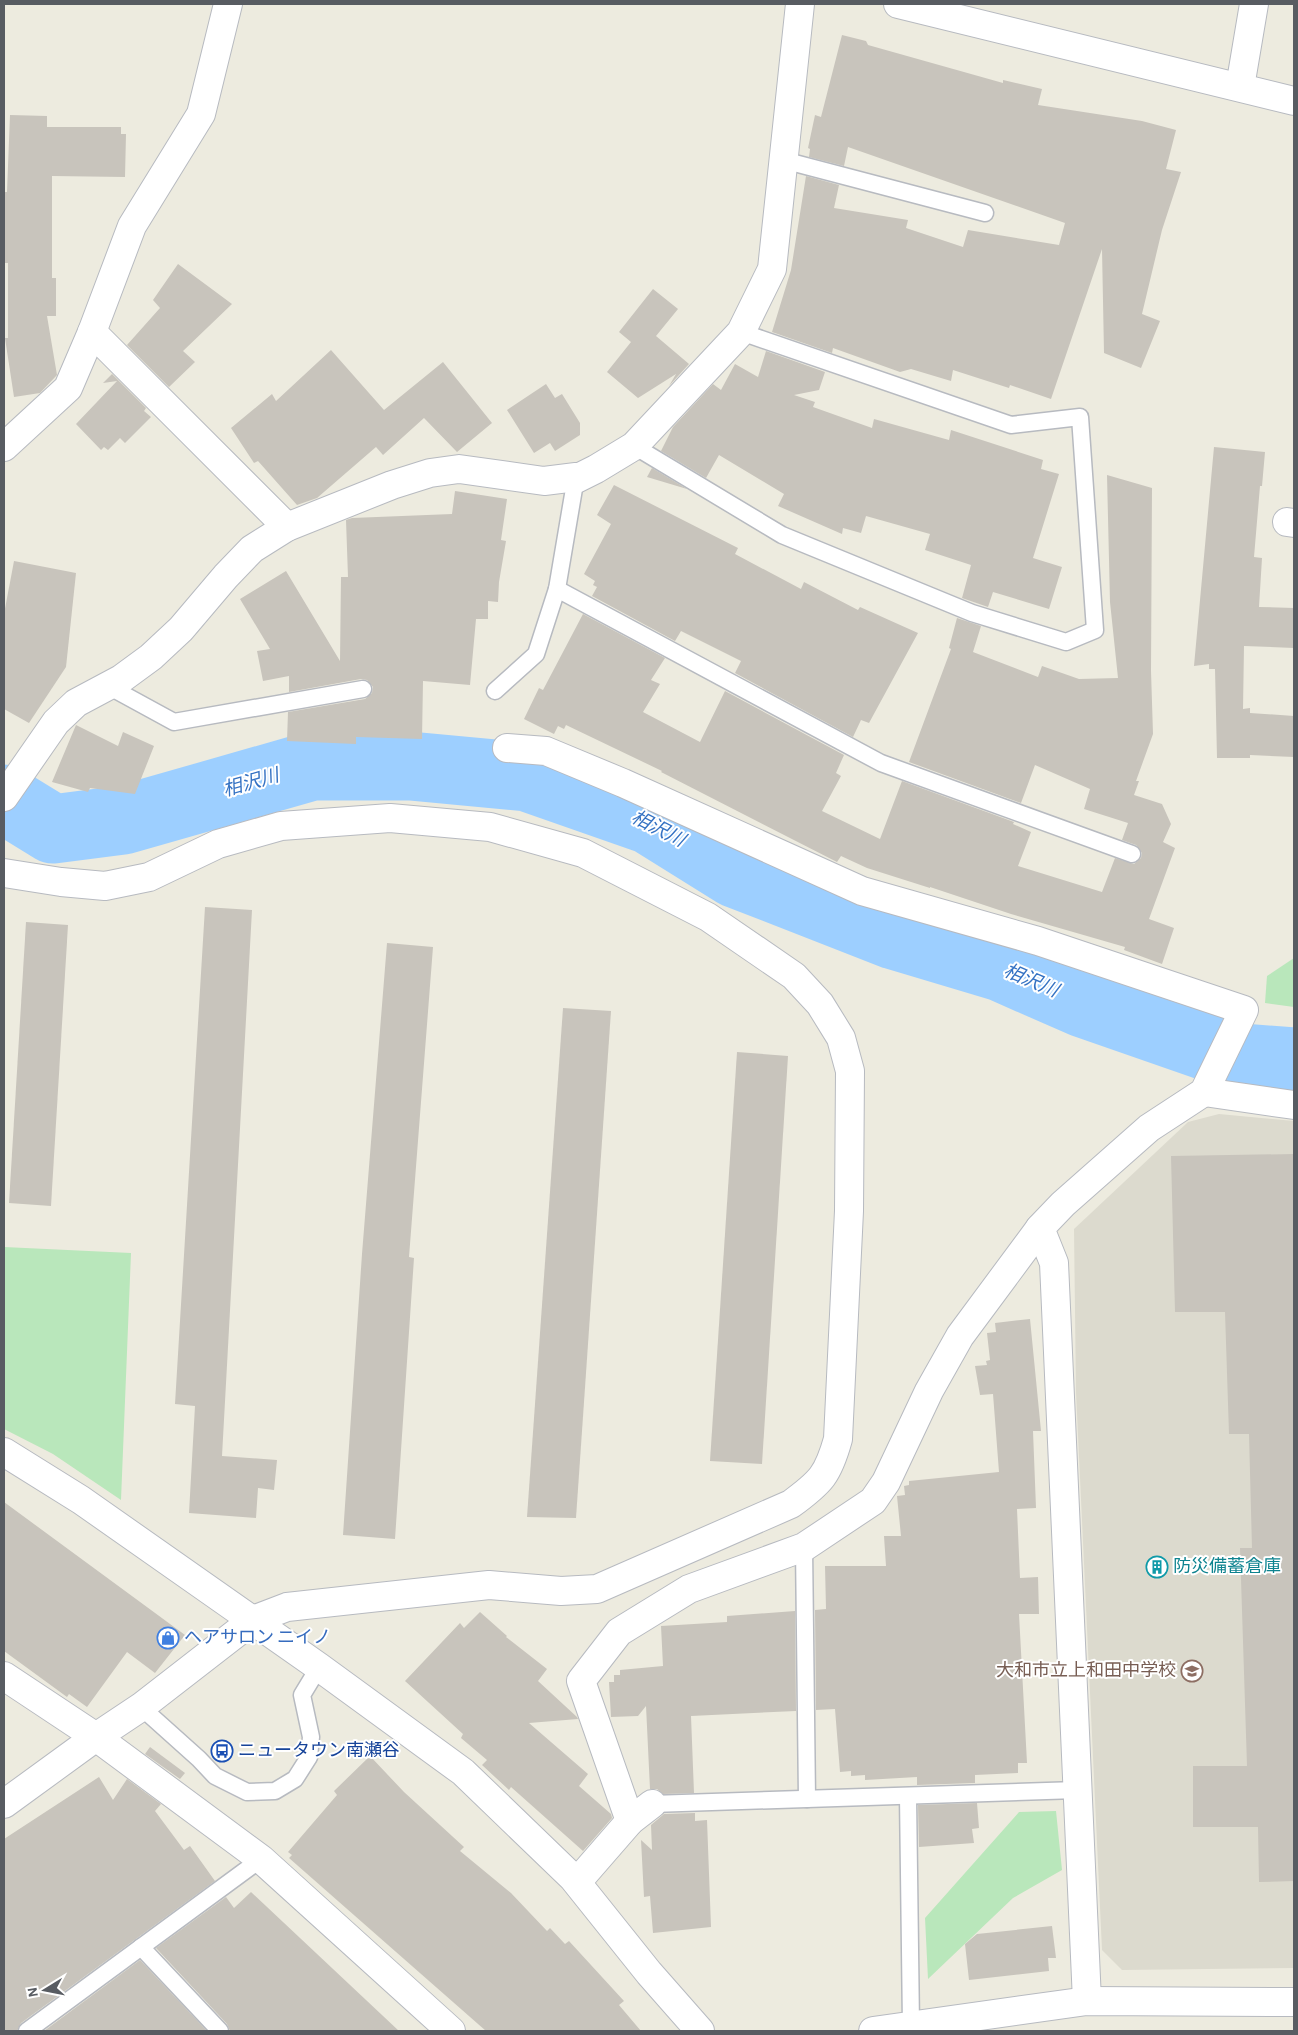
<svg xmlns="http://www.w3.org/2000/svg" width="1298" height="2035" font-family="'Alegreya Sans','Noto Sans JP',sans-serif">
<style>
.education{fill:#dcdace}
.green{fill:#b9e7bb}
.lines{fill:none;stroke-linecap:round;stroke-linejoin:round}
.river{stroke:#9dcfff;stroke-width:69}
.building{fill:#c8c4bc}
.service-casing{stroke:#b7bac0;stroke-width:19}
.minor-casing{stroke:#b7bac0;stroke-width:30}
.tertiary-casing{stroke:#b7bac0;stroke-width:30}
.service{stroke:#fff;stroke-width:16}
.minor{stroke:#fff;stroke-width:28}
.tertiary{stroke:#fff;stroke-width:28}
.labels{text-anchor:middle;dominant-baseline:central;stroke-width:4;stroke-linejoin:round;paint-order:stroke}
.culture-label{font-size:18px;fill:#0d838f;stroke:#fff;text-anchor:start}
.shop-label{font-size:18px;fill:#366cbe;stroke:#fff;text-anchor:start}
.education-label{font-size:18px;fill:#785e54;stroke:#fff;text-anchor:end}
.transit-label{font-size:18px;fill:#164399;stroke:#fff;text-anchor:start}
.water-label{font-size:19px;font-style:italic;fill:#3472c3;stroke:#fff}
</style>
<rect width="100%" height="100%" fill="#edebdf"/>
<path class="education" d="M1219 1114 1294 1121V1968L1122 1970 1102 1950 1076 1392 1074 1229 1188 1122Z"/>
<g class="green">
<path d="M1294 958V1007L1265 1003 1267 976Z"/>
<path d="M4 1247 131 1253 121 1500 53 1454 4 1429Z"/>
<path d="M1056 1811 1062 1870 1013 1898 928 1979 925 1918 1019 1812Z"/>
</g>
<g class="lines">
<path class="river" d="M4 799 53 829 123 820 312 766H410L527 777 650 820 735 873 894 935 1001 967 1083 1003 1241 1058 1294 1062"/>
</g>
<g class="building">
<path d="M842 35 866 41 868 45 1003 83V80L1042 89 1038 105 1142 121 1176 130 1166 169 1181 172 1162 230 1142 314 1160 321 1141 368 1104 353 1102 249 1051 399 1010 385 1009 388 953 370 951 381 911 369 900 372 833 348 832 353 772 332 791 270 806 176 839 185 834 208 908 220 906 228 963 247 968 230 1059 245 1065 223 848 147 844 166 809 157 810 149 808 148 815 115 821 117Z"/>
<path d="M10 115 47 116V127H121V134H126L125 177 52 176V278H56V316H47L57 375 40 393 14 397 5 338H8V263H4V192H7Z"/>
<path d="M178 264 232 304 183 351 195 362 169 387 127 345 160 308 153 300Z"/>
<path d="M653 289 678 309 656 336 689 364 669 386 676 374 638 398 607 372 631 342 619 332Z"/>
<path d="M331 350 384 410 443 362 492 423 457 452 424 418 383 455 376 447 317 498 297 505 258 461 254 463 231 428 272 394 276 401Z"/>
<path d="M766 351 825 372 819 390 794 395 815 402 813 407 872 428 874 419 949 440 951 430 1043 460 1041 469 1059 474 1033 558 1062 567 1049 609 993 592 988 607 962 598 971 565 925 550 930 534 866 516 861 533 843 528 842 534 778 506 784 494 719 455 706 478 661 451 673 427 713 384 721 390 735 364 758 377Z"/>
<path d="M112 374 146 408 144 411 151 417 125 443 120 438 108 450 104 447 101 450 76 424 117 381 103 383Z"/>
<path d="M546 384 555 398 562 394 580 423V435L555 451 550 443 534 453 507 410Z"/>
<path d="M1214 447 1265 452 1262 486H1260L1254 557 1262 558 1259 607 1294 608V648L1244 646 1243 709 1250 708V713L1294 716V757L1250 755V758H1217L1215 669H1209V664L1194 666Z"/>
<path d="M652 468 687 489 647 477Z"/>
<path d="M1107 475 1152 488 1151 671 1153 734 1136 781H1139L1134 795 1162 804 1171 824 1163 842 1175 848 1149 919 1174 928 1162 964 1124 950 1125 947 1011 914 930 887V888L867 868 841 856 837 862 661 772 662 771 566 725 564 729 558 726 554 734 524 719 539 688 543 690 583 614 665 658 651 680 660 684 643 712 700 742 725 691 844 755 836 773 841 776 822 811 880 839 902 781 1014 822 1013 824 1031 832 1018 866 1102 892 1115 858 1134 864 1141 858 1142 853 1136 845 1122 840 1128 823 1084 809 1090 789 1035 765 1021 803 909 762 951 649 949 648 957 618 981 626 973 652 1038 677 1042 666 1079 679 1118 678 1110 602Z"/>
<path d="M614 485 738 548 735 554 801 589 804 582 858 610 860 607 918 633 869 723 861 720 853 737 735 673 741 661 681 631 675 641 592 596 597 587 593 585 595 581 584 574 611 524 597 515Z"/>
<path d="M455 491 507 499 501 540 506 541 499 582 498 602 488 601V619H476L470 685 423 681 422 739 356 737V744L287 741 288 712 365 699 372 693 373 687 367 680 361 679 289 692V676L263 681 257 651 270 649 240 599 286 571 340 661 341 577H348L346 520 352 518 452 514Z"/>
<path d="M14 561 76 573 66 667 29 723 4 709V614Z"/>
<path d="M76 725 118 746 123 732 154 746 135 794 90 788 88 792 52 782Z"/>
<path d="M205 907 252 910 222 1456 277 1460 274 1490 258 1488 256 1518 189 1513 195 1406 175 1404Z"/>
<path d="M26 922 68 925 51 1206 9 1203Z"/>
<path d="M387 943 433 947 409 1257 414 1258 395 1539 343 1535 362 1254Z"/>
<path d="M563 1008 611 1011 576 1518 527 1517Z"/>
<path d="M737 1052 788 1056 762 1464 710 1461Z"/>
<path d="M1294 1154V1881L1259 1882 1258 1827H1193V1766H1247L1240 1548H1252L1249 1434H1229L1225 1312H1175L1171 1156Z"/>
<path d="M1030 1319 1041 1431H1033L1036 1508 1017 1509 1020 1578 1038 1577 1039 1614H1019L1027 1763H1018V1773L975 1775V1783L917 1785V1777L865 1780V1775L851 1776V1771L840 1772 835 1709 816 1710 815 1610 826 1609 825 1566H886L884 1536H901L897 1496 905 1495 904 1486 909 1485V1481L999 1472 993 1394 980 1395 975 1366 987 1365 986 1361 990 1360 987 1333 996 1332 995 1323Z"/>
<path d="M4 1502 185 1635 155 1673 127 1652 87 1707 69 1694 67 1697 4 1651Z"/>
<path d="M795 1611 796 1711 691 1716 694 1793 663 1794 657 1789H650L646 1706 638 1716 611 1717 609 1682H614V1675H620V1670L663 1666 661 1626 727 1622V1616Z"/>
<path d="M480 1612 507 1636 506 1637 547 1669 538 1681 577 1717 578 1719 529 1723 588 1774 579 1786 611 1814 612 1818 583 1851 511 1787 509 1790 482 1765 487 1760 461 1738 463 1734 405 1681 460 1623 464 1628Z"/>
<path d="M150 1747 185 1773 180 1779 145 1754Z"/>
<path d="M370 1756 404 1792 464 1847 460 1851 511 1893 547 1931 550 1928 565 1944 569 1941 624 2001 619 2005 641 2031H486L289 1858 292 1855 288 1852 337 1795 334 1791Z"/>
<path d="M99 1777 113 1800 127 1779 161 1804 155 1811 184 1850 190 1846 215 1881 21 2023 17 2031H4V1839Z"/>
<path d="M977 1803 979 1828 972 1829 974 1843 919 1847 918 1805Z"/>
<path d="M695 1813V1821L707 1820 711 1927 653 1933 650 1896 644 1897 641 1840 652 1850 651 1825 664 1814Z"/>
<path d="M251 1892 399 2031H230L227 2024 156 1948 226 1897 234 1908Z"/>
<path d="M1052 1926 1056 1958H1048L1049 1971 969 1980 965 1944 977 1934Z"/>
<path d="M140 1960 207 2031H44Z"/>
</g>
<g class="lines">
<g class="service-casing">
<g id="service">
<path d="M783 160 985 213"/>
<path d="M634 446 782 535 972 613 1066 642 1095 630 1080 417 1011 425 741 332"/>
<path d="M557 589 881 763 1132 854"/>
<path d="M108 686 174 722 363 689"/>
<path d="M495 691 536 654 557 589 576 477"/>
<path d="M804 1547 807 1799"/>
<path d="M141 1707 199 1759 215 1776 247 1792 275 1791 295 1779 309 1757 311 1737 302 1695 319 1667"/>
<path d="M908 1796 911 2026"/>
<path d="M652 1804 1077 1790"/>
<path d="M141 1947 220 2031"/>
<path d="M27 2031 261 1859"/>
</g>
</g>
<g class="minor-casing">
<g id="minor">
<path d="M1240 87 1254 4"/>
<path d="M92 332 287 527"/>
<path d="M4 447 68 388 92 332 132 226 201 114 228 4"/>
<path d="M1287 522 1294 523"/>
<path d="M507 748 546 751 623 783 862 891 1038 941 1244 1010 1204 1092 1149 1128 1063 1204 1040 1228 1054 1263 1087 2001"/>
<path d="M4 797 56 722 76 703 121 679 151 657 181 629 226 576 252 549 287 527 392 485 430 473 459 469 544 481 576 477V479L596 469 634 446 741 332 772 269 800 4"/>
<path d="M4 873 61 882 105 886 149 877 218 844 281 826 390 818 490 827 583 853 708 917 794 976 820 1004 841 1038 850 1071 849 1211 838 1439C828 1475 821 1482 791 1504L597 1589 561 1591 489 1585 287 1607 253 1620 141 1707 96 1737 4 1804"/>
<path d="M1204 1092 1294 1105"/>
<path d="M4 1676 96 1737 261 1859 451 2031"/>
<path d="M630 1821 581 1681 619 1632 689 1589 804 1547 873 1501 886 1482 929 1391 960 1336 1040 1228"/>
<path d="M577 1882 630 1821 652 1804"/>
<path d="M873 2031 1087 2001 1294 2002"/>
</g>
</g>
<g class="tertiary-casing">
<g id="tertiary">
<path d="M898 4 1294 101"/>
<path d="M4 1452 81 1500 319 1667 463 1772 573 1878 649 1973 700 2031"/>
</g>
</g>
<use href="#service" class="service"/>
<use href="#minor" class="minor"/>
<use href="#tertiary" class="tertiary"/>
</g>
<defs>
<g id="building-ring" transform="scale(1.125)"><circle r="9.5" fill="#fff" stroke="#0f9aa8" stroke-width="1.5"/><path d="M-4-6H4V6H1V3H-1V6H-4ZM-2.5-4.3h1.7v1.8h-1.7ZM.8-4.3h1.7v1.8H.8ZM-2.5-1h1.7V.8h-1.7ZM.8-1h1.7V.8H.8Z" fill="#0f9aa8"/></g>
<g id="shop-ring" transform="scale(1.125)"><circle r="9.5" fill="#fff" stroke="#3f7fe0" stroke-width="1.5"/><path d="M-5-2.5h2.3a2.7 3.5 0 0 1 5.4 0H5L5.5 6h-11ZM-1.5-2.5h3a1.5 2.3 0 0 0-3 0Z" fill="#3f7fe0"/></g>
<g id="school-ring" transform="scale(1.125)"><circle r="9.5" fill="#fff" stroke="#8d6e63" stroke-width="1.5"/><path d="M0-5L7-2L0 1L-7-2ZM-4 1L0 2.5L4 1V4Q0 6-4 4Z" fill="#8d6e63"/></g>
<g id="bus-ring" transform="scale(1.125)"><circle r="9.5" fill="#fff" stroke="#1a4fb4" stroke-width="1.5"/><path d="M-5-6H5V4H4V6H2V4H-2V6H-4V4H-5ZM-3.5-4V0h7V-4ZM-3.5 1.2v1.5H-2V1.2ZM2 1.2v1.5H3.5V1.2Z" fill="#1a4fb4"/></g>
</defs>
<g fill-rule="evenodd">
<use href="#building-ring" x="1157" y="1567"/>
<use href="#shop-ring" x="168" y="1638"/>
<use href="#school-ring" x="1192" y="1671"/>
<use href="#bus-ring" x="222" y="1751"/>
</g>
<g class="labels">
<g class="culture-label">
<text x="1173" y="1567">防災備蓄倉庫</text>
</g>
<g class="shop-label">
<text x="184" y="1638">ヘアサロン ニイノ</text>
</g>
<g class="education-label">
<text x="1176" y="1671">大和市立上和田中学校</text>
</g>
<g class="transit-label">
<text x="238" y="1751">ニュータウン南瀬谷</text>
</g>
<g class="water-label">
<text transform="translate(251 783) rotate(-16)">相沢川</text>
<text transform="translate(658 829) rotate(27)">相沢川</text>
<text transform="translate(1031 981) rotate(23)">相沢川</text>
</g>
</g>
<rect width="1298" height="2035" fill="none" stroke="#585c62" stroke-width="10"/>
<g transform="translate(45 1990) rotate(260)" stroke="#ffffff" stroke-width="4" paint-order="stroke">
<path d="M0-4L9 19L0 12L-9 19Z" fill="#585c62"/>
<text y="-8" font-size="14" font-weight="bold" text-anchor="middle" fill="#585c62">N</text>
</g>
</svg>
